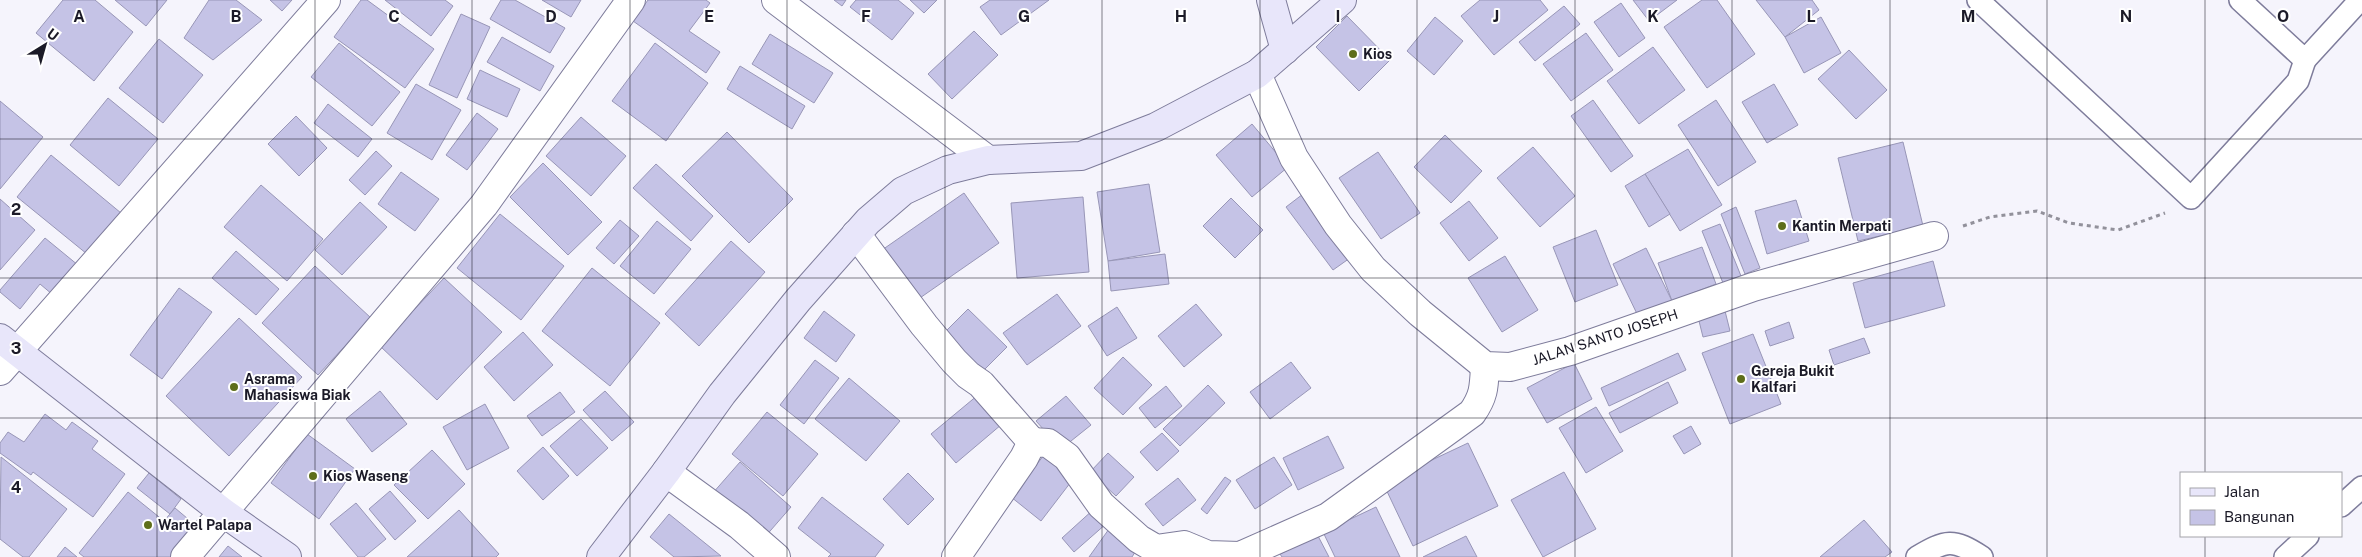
<svg xmlns="http://www.w3.org/2000/svg" width="2362" height="557" font-family="'Public Sans',sans-serif">
<style>
.building{fill:#c5c3e6;stroke:#9896b7}
.lines{fill:none;stroke-linecap:round;stroke-linejoin:round}
.lane-casing{stroke:#7e7c9b;stroke-width:24}
.street-casing{stroke:#7e7c9b;stroke-width:30}
.secondary-casing{stroke:#7e7c9b;stroke-width:30}
.path{stroke:#92919b;stroke-width:3;stroke-dasharray:4 4;stroke-linecap:butt}
.lane{stroke:#fff;stroke-width:21}
.street{stroke:#fff;stroke-width:28}
.secondary{stroke:#e8e6fa;stroke-width:28}
.grid{fill:none;stroke:#1b1a27;stroke-width:1;stroke-opacity:0.55}
.poi-dot{fill:#5e6e1a;stroke:#fff;stroke-width:2}
.labels{text-anchor:middle;dominant-baseline:central;stroke-width:4;stroke-linejoin:round;paint-order:stroke}
.poi-label{font-size:14px;font-weight:bold;fill:#1b1a27;stroke:#fff;text-anchor:start}
.street-label{font-size:14px;fill:#1b1a27;stroke:#fff}
.grid-label{font-size:16px;text-anchor:middle;font-weight:bold;fill:#1b1a27;stroke:#fff;stroke-width:4;stroke-linejoin:round;paint-order:stroke}
</style>
<rect width="100%" height="100%" fill="#f5f4fc"/>
<g class="building">
<path d="M63 0H95L133 32 94 81 36 33Z"/>
<path d="M115 0H167L146 26Z"/>
<path d="M209 0H236L262 20 213 60 184 38Z"/>
<path d="M270 0H292L282 11Z"/>
<path d="M361 0H367L434 49 405 88 334 37Z"/>
<path d="M385 0H445L453 6 431 36Z"/>
<path d="M501 0H515L565 28 550 53 490 19Z"/>
<path d="M542 0H581L571 17Z"/>
<path d="M648 0H706L710 3 689 31 720 52 706 73 633 21Z"/>
<path d="M834 0H846L842 6Z"/>
<path d="M856 0H898L914 13 892 40 850 7Z"/>
<path d="M910 0H937L924 13Z"/>
<path d="M990 0H1049L1001 35 980 7Z"/>
<path d="M1480 0H1540L1548 10 1494 55 1461 16Z"/>
<path d="M1633 0H1677L1649 21Z"/>
<path d="M1702 0H1717L1755 54 1707 88 1664 27Z"/>
<path d="M1756 0H1812L1819 10 1785 37Z"/>
<path d="M1621 3 1645 38 1619 57 1594 22Z"/>
<path d="M1564 6 1580 24 1535 61 1519 42Z"/>
<path d="M461 14 490 27 457 98 429 85Z"/>
<path d="M1347 16 1390 60 1359 91 1316 47Z"/>
<path d="M1435 17 1463 41 1434 75 1407 51Z"/>
<path d="M1821 17 1841 53 1804 73 1785 37Z"/>
<path d="M974 31 998 55 952 99 928 74Z"/>
<path d="M1586 33 1613 70 1571 101 1543 64Z"/>
<path d="M770 34 833 73 814 103 752 64Z"/>
<path d="M502 37 554 66 540 91 487 62Z"/>
<path d="M159 39 203 75 163 123 119 88Z"/>
<path d="M339 43 400 92 372 126 311 77Z"/>
<path d="M655 43 708 83 666 141 612 101Z"/>
<path d="M1653 47 1685 90 1639 124 1607 81Z"/>
<path d="M1849 50 1887 90 1856 119 1818 79Z"/>
<path d="M740 66 805 106 792 129 727 89Z"/>
<path d="M480 70 520 89 507 117 467 99Z"/>
<path d="M416 84 461 110 432 160 387 133Z"/>
<path d="M1774 84 1798 125 1767 143 1742 102Z"/>
<path d="M108 98 158 139 119 186 70 145Z"/>
<path d="M1593 100 1633 156 1611 172 1571 116Z"/>
<path d="M1716 100 1756 162 1718 186 1678 125Z"/>
<path d="M0 101 43 137 0 189Z"/>
<path d="M328 104 372 139 358 157 314 123Z"/>
<path d="M477 113 498 129 467 170 446 155Z"/>
<path d="M296 116 327 148 299 176 268 144Z"/>
<path d="M581 117 626 156 591 196 546 156Z"/>
<path d="M1252 124 1288 167 1252 197 1216 155Z"/>
<path d="M727 132 793 199 749 243 682 176Z"/>
<path d="M1445 135 1482 171 1451 203 1414 167Z"/>
<path d="M1903 142 1923 226 1858 241 1838 158Z"/>
<path d="M1533 147 1575 196 1540 227 1497 178Z"/>
<path d="M1688 149 1722 205 1680 231 1645 174Z"/>
<path d="M376 151 392 166 365 195 349 180Z"/>
<path d="M1378 152 1420 213 1381 239 1339 178Z"/>
<path d="M51 155 121 213 87 254 17 197Z"/>
<path d="M543 163 602 222 568 255 510 197Z"/>
<path d="M656 164 713 216 691 241 633 188Z"/>
<path d="M401 172 439 199 415 231 378 204Z"/>
<path d="M1645 174 1670 214 1649 227 1625 186Z"/>
<path d="M1149 184 1160 252 1108 261 1097 192Z"/>
<path d="M261 185 323 239 287 281 224 227Z"/>
<path d="M964 193 999 243 917 300 882 250Z"/>
<path d="M1303 194 1350 258 1333 270 1286 207Z"/>
<path d="M1083 197 1089 272 1017 278 1011 203Z"/>
<path d="M1231 198 1263 230 1235 258 1203 226Z"/>
<path d="M0 199 35 230 0 270Z"/>
<path d="M1796 200 1809 241 1767 254 1755 211Z"/>
<path d="M1469 201 1498 238 1469 261 1440 223Z"/>
<path d="M360 202 387 227 342 275 315 250Z"/>
<path d="M1736 207 1760 268 1745 274 1721 214Z"/>
<path d="M500 214 564 266 521 320 457 268Z"/>
<path d="M620 220 639 236 614 264 596 248Z"/>
<path d="M657 221 691 249 654 294 620 266Z"/>
<path d="M1720 224 1741 276 1723 283 1702 231Z"/>
<path d="M1596 230 1618 285 1575 302 1553 247Z"/>
<path d="M45 238 84 270 59 300 40 284 20 309 0 292V290Z"/>
<path d="M731 241 765 272 699 346 665 314Z"/>
<path d="M1702 247 1716 284 1672 301 1658 263Z"/>
<path d="M1646 248 1672 301 1639 318 1613 264Z"/>
<path d="M236 251 279 289 256 315 212 278Z"/>
<path d="M1165 254 1169 284 1111 291 1108 261Z"/>
<path d="M1505 256 1538 310 1502 332 1468 278Z"/>
<path d="M1933 261 1945 306 1865 328 1853 283Z"/>
<path d="M315 266 371 318 318 375 262 323Z"/>
<path d="M592 268 660 323 610 386 542 331Z"/>
<path d="M444 278 502 332 437 400 380 346Z"/>
<path d="M179 288 212 312 162 379 130 355Z"/>
<path d="M1057 294 1081 326 1027 365 1003 333Z"/>
<path d="M1196 304 1222 335 1184 367 1158 336Z"/>
<path d="M1117 307 1137 338 1107 356 1088 326Z"/>
<path d="M968 309 1007 347 981 373 942 335Z"/>
<path d="M824 311 855 335 836 362 804 338Z"/>
<path d="M1725 311 1730 331 1703 337 1698 317Z"/>
<path d="M239 318 302 377 229 456 166 396Z"/>
<path d="M1789 322 1794 338 1770 346 1765 331Z"/>
<path d="M523 332 553 365 514 401 484 367Z"/>
<path d="M1753 334 1781 404 1730 424 1702 353Z"/>
<path d="M1864 338 1870 353 1834 365 1829 350Z"/>
<path d="M1678 353 1686 370 1609 406 1601 388Z"/>
<path d="M1123 357 1152 385 1123 415 1094 388Z"/>
<path d="M815 360 839 378 804 424 780 405Z"/>
<path d="M1291 362 1311 388 1270 419 1250 392Z"/>
<path d="M1574 363 1592 399 1547 423 1527 388Z"/>
<path d="M849 378 900 421 866 461 815 419Z"/>
<path d="M1668 382 1678 403 1620 433 1609 413Z"/>
<path d="M1208 385 1225 403 1180 446 1163 429Z"/>
<path d="M1166 386 1182 406 1155 428 1139 408Z"/>
<path d="M984 390 1008 419 956 463 931 434Z"/>
<path d="M380 391 407 424 372 452 346 419Z"/>
<path d="M605 391 634 422 612 441 583 410Z"/>
<path d="M560 392 575 412 542 436 527 416Z"/>
<path d="M1066 396 1091 425 1061 449 1036 421Z"/>
<path d="M485 404 509 448 467 470 443 427Z"/>
<path d="M1596 407 1623 451 1586 473 1559 428Z"/>
<path d="M767 412 818 454 783 496 732 454Z"/>
<path d="M45 414 66 430 72 422 98 441 92 449 125 474 93 517 33 472 31 475 0 453V443L8 432 24 442Z"/>
<path d="M581 419 608 448 577 476 550 446Z"/>
<path d="M1691 426 1701 444 1684 454 1673 436Z"/>
<path d="M1162 433 1179 451 1157 471 1140 452Z"/>
<path d="M307 434 355 469 319 519 271 483Z"/>
<path d="M1328 436 1344 468 1298 490 1283 458Z"/>
<path d="M1468 443 1498 506 1413 546 1383 483Z"/>
<path d="M543 447 569 476 543 500 517 471Z"/>
<path d="M432 450 465 484 428 519 394 485Z"/>
<path d="M1048 450 1077 474 1041 521 1011 497Z"/>
<path d="M1108 453 1134 477 1116 496 1090 472Z"/>
<path d="M1 457 67 509 29 557H23L0 539Z"/>
<path d="M1274 457 1292 485 1255 509 1236 480Z"/>
<path d="M740 462 791 507 764 538 712 494Z"/>
<path d="M1564 472 1596 529 1543 557 1511 500Z"/>
<path d="M149 473 181 499 170 514 137 488Z"/>
<path d="M908 473 934 499 908 525 883 499Z"/>
<path d="M1225 477 1231 481 1207 514 1201 509Z"/>
<path d="M1178 478 1196 500 1163 526 1145 504Z"/>
<path d="M390 491 416 521 395 540 369 509Z"/>
<path d="M128 492 164 521 175 508 200 529 172 557H84L79 553Z"/>
<path d="M822 497 884 545 875 557H828L831 554 798 528Z"/>
<path d="M356 503 386 539 364 557H358L330 524Z"/>
<path d="M1376 507 1400 557H1335L1323 532Z"/>
<path d="M1094 509 1107 523 1074 552 1062 538Z"/>
<path d="M459 510 499 554 496 557H407Z"/>
<path d="M669 514 721 556 674 557 650 537Z"/>
<path d="M1864 520 1892 552 1885 557H1820Z"/>
<path d="M1109 529 1137 549 1132 557H1089Z"/>
<path d="M1318 536 1329 557H1282L1280 554Z"/>
<path d="M1466 536 1477 557H1423Z"/>
<path d="M228 546 242 557H219Z"/>
<path d="M65 547 77 557H57Z"/>
</g>
<g class="lines">
<g class="lane-casing">
<g id="lane">
<path d="M1978 0 2191 198 2298 81 2305 60"/>
<path d="M2240 0 2305 60 2360 0"/>
<path d="M2341 506 2362 487"/>
<path d="M1917 557C1946 540 1953 538 1982 557"/>
<path d="M2285 557 2308 536"/>
</g>
</g>
<g class="street-casing">
<g id="street">
<path d="M776 0 988 160"/>
<path d="M1257 74 1294 158 1338 225 1373 269 1420 313 1485 366 1510 367 1570 351 1753 287 1934 236"/>
<path d="M856 234 924 325 954 361 968 375 981 384 1032 442"/>
<path d="M0 371 326 0"/>
<path d="M666 472 739 525 776 557"/>
<path d="M185 557 484 205 631 0"/>
<path d="M956 557 1024 458 1032 442 1048 443 1067 457 1101 505 1139 539 1156 549 1184 545 1208 555 1240 556 1328 517 1472 413C1484 396 1484 387 1485 366"/>
</g>
</g>
<g class="secondary-casing">
<g id="secondary">
<path d="M1271 0 1285 50"/>
<path d="M0 338 224 513 287 557"/>
<path d="M601 557 666 472 722 394 798 300 868 221 903 191 948 170 988 160 1081 156 1156 127 1257 74 1342 0"/>
</g>
</g>
<path class="path" d="M1963 226 1990 217 2037 211 2069 223 2118 230 2165 213"/>
<use href="#lane" class="lane"/>
<use href="#street" class="street"/>
<use href="#secondary" class="secondary"/>
</g>
<path class="grid" d="M157 0V557M315 0V557M472 0V557M630 0V557M787 0V557M945 0V557M1102 0V557M1260 0V557M1417 0V557M1575 0V557M1732 0V557M1890 0V557M2047 0V557M2205 0V473M0 139H2362M0 278H2362M0 418H2362M2205 536V557"/>
<g class="poi-dot">
<circle cx="1353" cy="54" r="5"/>
<circle cx="1782" cy="226" r="5"/>
<circle cx="1741" cy="379" r="5"/>
<circle cx="234" cy="387" r="5"/>
<circle cx="313" cy="476" r="5"/>
<circle cx="148" cy="525" r="5"/>
</g>
<g class="labels">
<g class="poi-label">
<text x="1363" y="54">Kios</text>
<text x="1792" y="226">Kantin Merpati</text>
<text x="1751" y="371">Gereja Bukit<tspan x="1751" dy="16">Kalfari</tspan></text>
<text x="244" y="379">Asrama<tspan x="244" dy="16">Mahasiswa Biak</tspan></text>
<text x="323" y="476">Kios Waseng</text>
<text x="158" y="525">Wartel Palapa</text>
</g>
<g class="street-label">
<text transform="translate(1605 337) rotate(-18)">JALAN SANTO JOSEPH</text>
</g>
</g>
<g class="grid-label">
<text x="79" y="22">A</text>
<text x="236" y="22">B</text>
<text x="394" y="22">C</text>
<text x="551" y="22">D</text>
<text x="709" y="22">E</text>
<text x="866" y="22">F</text>
<text x="1024" y="22">G</text>
<text x="1181" y="22">H</text>
<text x="1338" y="22">I</text>
<text x="1496" y="22">J</text>
<text x="1653" y="22">K</text>
<text x="1811" y="22">L</text>
<text x="1968" y="22">M</text>
<text x="2126" y="22">N</text>
<text x="2283" y="22">O</text>
<text x="16" y="215">2</text>
<text x="16" y="354">3</text>
<text x="16" y="493">4</text>
</g>
<rect x="2180" y="472" width="162" height="65" fill="#ffffff" stroke="#a4a3a9"/>
<rect x="2190" y="488" width="25" height="8" fill="#e8e6fa" stroke="#a4a3a9"/>
<text x="2224" y="497" font-size="15" fill="#1b1a27">Jalan</text>
<rect x="2190" y="510" width="25" height="15" fill="#c5c3e6" stroke="#a4a3a9"/>
<text x="2224" y="522" font-size="15" fill="#1b1a27">Bangunan</text>
<g transform="translate(45 45) rotate(37)" stroke="#ffffff" stroke-width="4" paint-order="stroke">
<path d="M0-4L9 19L0 12L-9 19Z" fill="#1b1a27"/>
<text y="-8" font-size="14" font-weight="bold" text-anchor="middle" fill="#1b1a27">U</text>
</g>
</svg>
